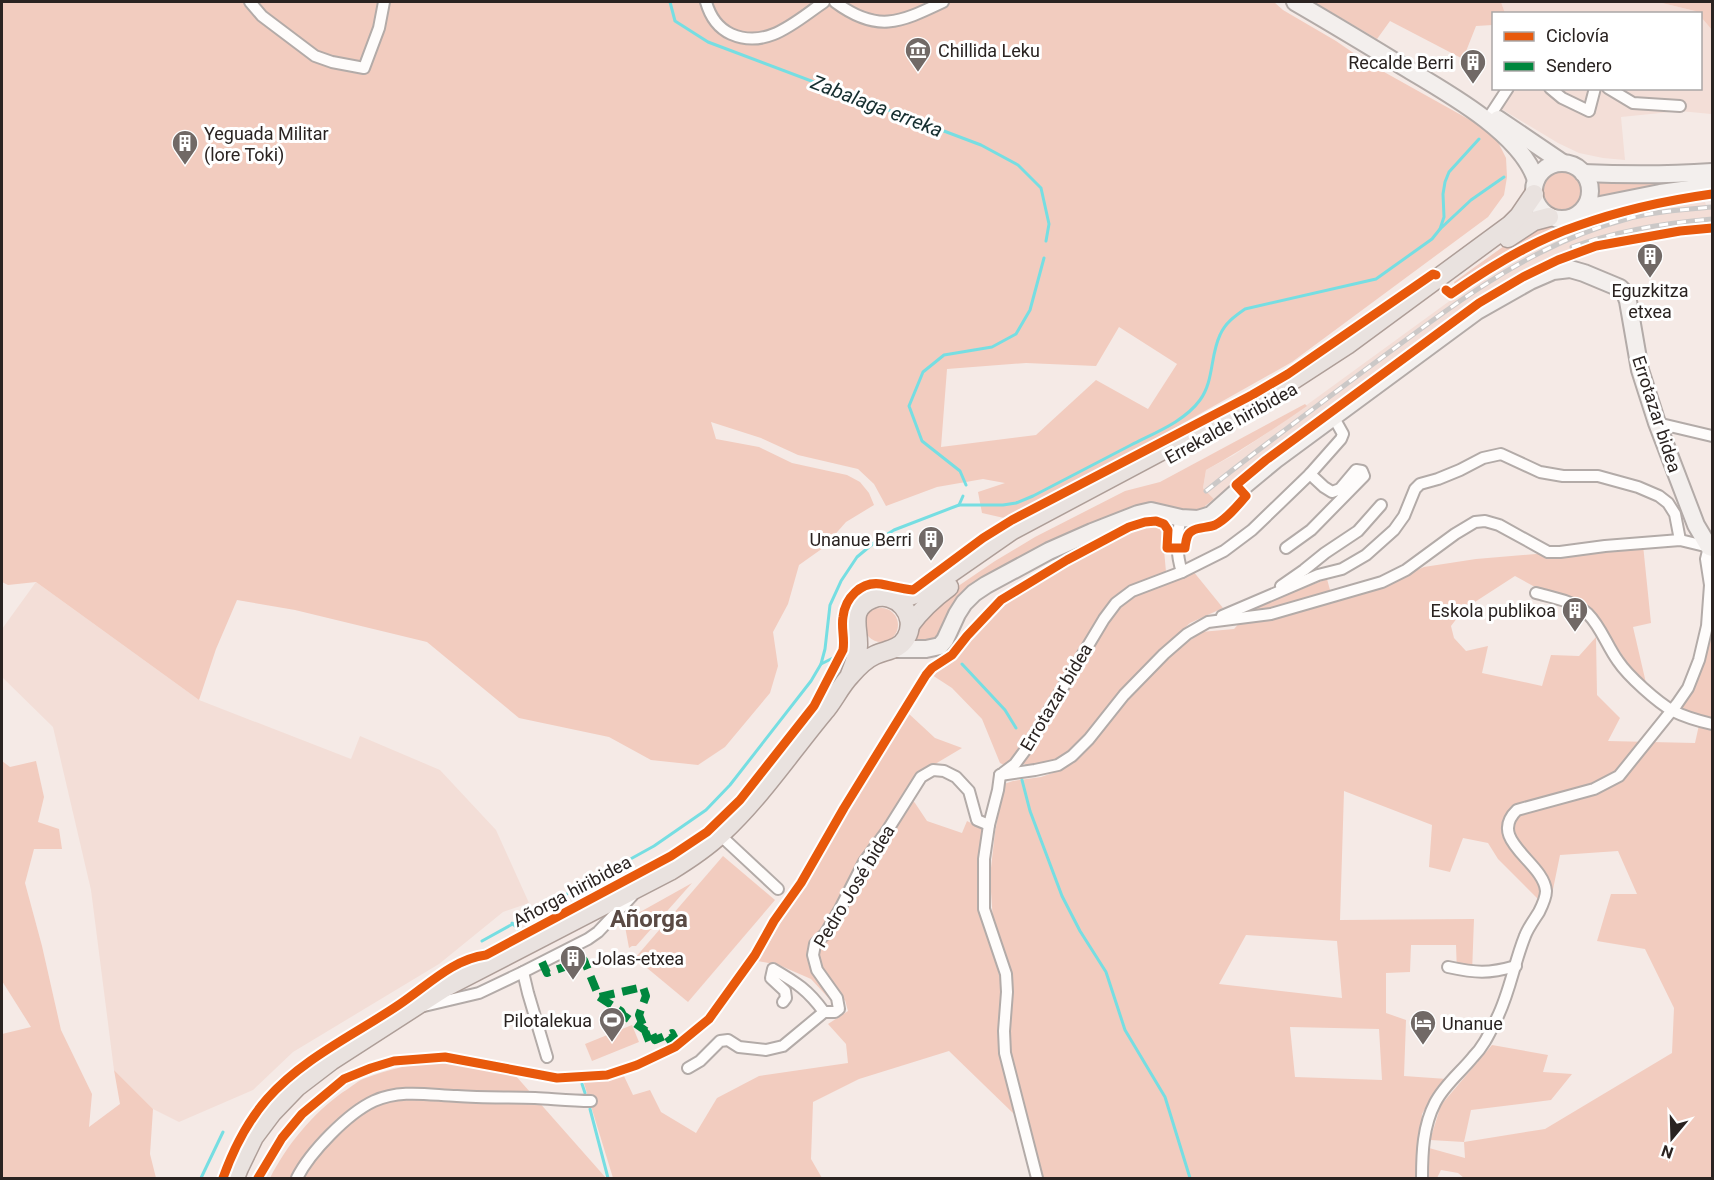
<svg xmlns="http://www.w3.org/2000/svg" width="1714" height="1180" font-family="Roboto,sans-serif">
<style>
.built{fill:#f3ded7}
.green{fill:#f2ccbf;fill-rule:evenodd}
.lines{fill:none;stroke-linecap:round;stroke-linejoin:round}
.stream{stroke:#76dee2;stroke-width:3}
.street-casing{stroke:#b3aba8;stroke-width:14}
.secondary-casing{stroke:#b3aba8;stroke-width:20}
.primary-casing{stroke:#ae9e98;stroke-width:21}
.street{stroke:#fefcfb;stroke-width:10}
.secondary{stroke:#f3efed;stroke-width:16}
.primary{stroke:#e9e2df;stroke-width:18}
.rail-casing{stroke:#cbc8c7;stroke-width:5}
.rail{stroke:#fff;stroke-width:3;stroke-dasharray:9;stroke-linecap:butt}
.quiet{stroke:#00873e;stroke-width:8;stroke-dasharray:15 8;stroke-linecap:butt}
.cycleway-casing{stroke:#fff;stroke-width:13}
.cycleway{stroke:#e8590c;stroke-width:9}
.labels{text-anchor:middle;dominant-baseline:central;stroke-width:6;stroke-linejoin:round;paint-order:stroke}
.poi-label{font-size:18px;fill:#2a2321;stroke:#fff;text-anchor:start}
.street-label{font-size:18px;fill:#2a2321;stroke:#fff}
.water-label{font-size:20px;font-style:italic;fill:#152e2f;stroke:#fff}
.district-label{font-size:24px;font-weight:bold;fill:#5a4a44;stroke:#fff}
</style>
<rect width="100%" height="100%" fill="#f5eae6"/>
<g class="built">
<path d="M1501 2H1658L1695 11 1698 13H1505Z"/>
<path d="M1701 17 1712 30V158L1711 114 1680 111 1621 117 1625 160 1603 158 1579 153 1558 143 1493 104 1502 89 1700 88Z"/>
<path d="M1705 202 1706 205H1712V226L1637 232 1593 244 1556 258 1497 289 1459 314 1336 405 1214 499 1203 488 1206 470 1234 455 1282 423 1466 289 1512 260 1551 240 1591 225 1637 212Z"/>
<path d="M36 582 199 700 351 759 360 736 440 770 496 830 529 903 503 912 439 964 293 1052 253 1090 179 1122 153 1109 114 1070 91 890 53 727 2 677V629Z"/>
</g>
<g class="green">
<path d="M2 2H1274L1283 10 1336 41 1368 63 1479 125 1498 142 1506 158 1507 177 1504 195 1488 217 1292 362 1141 447 1004 518 982 513 978 492 1005 483 983 479 937 487 886 506 874 484 858 469 798 455 761 438 711 422 716 439 759 447 792 463 847 475 860 482 869 493 874 505 846 522 823 548 799 565 788 604 773 632 778 666 770 693 725 747 698 765 651 760 609 737 519 718 427 642 295 610 237 600 216 649 199 700 36 582 8 585 2 582ZM1119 327 1177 364 1148 409 1096 380 1036 435 941 447 947 369 1026 363 1096 366Z"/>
<path d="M1314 2H1501L1505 13 1494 14 1493 25 1476 26 1463 59 1390 21 1377 39Z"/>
<path d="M1658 2H1711L1712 30 1701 17 1700 14 1698 13 1695 11Z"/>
<circle cx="1561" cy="190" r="22"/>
<path d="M1596 181 1673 182 1668 188 1597 199Z"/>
<path d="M1551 225 1561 226 1505 252 1455 285 1454 282 1529 228Z"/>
<path d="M1305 404 1307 406C1274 429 1241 451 1206 470L1203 488 1214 499 1205 506 1207 510 1197 514 1161 508 998 573 933 641 923 643 916 638 915 630 948 593 995 561 1035 537 1125 491 1160 482Z"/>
<path d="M1150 524 1161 526 1166 534 1164 550 1166 572 1138 582 1122 592 1106 607 1066 671 1036 726 1017 754 1006 766 1000 763 982 719 952 688 932 675 954 659 995 611 1021 591 1126 533Z"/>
<path d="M1643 545 1651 623 1633 627 1646 683 1632 670 1594 612 1582 603 1535 587 1515 576 1464 609 1451 626 1454 638 1466 651 1488 646 1482 673 1542 686 1551 655 1579 656 1596 637 1597 695 1620 718 1608 741 1695 743 1699 725 1712 729V1178H1464L1458 1173 1441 1170 1437 1178H1427L1429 1148 1465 1158 1464 1142 1430 1140 1441 1105 1492 1045 1548 1055 1543 1072 1572 1074 1551 1100 1471 1110 1464 1142 1545 1129 1672 1053 1674 1008 1645 949 1597 941 1611 894H1637L1618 851 1560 855 1550 904 1538 899 1498 859 1488 843 1463 838 1450 872 1429 867 1432 825 1344 791 1340 920 1474 919 1472 973H1457L1456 945H1411L1410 972 1386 973V1013L1406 1020 1404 1076 1447 1079 1433 1095 1422 1114 1418 1178H1040L1009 1047 1011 987 993 921 990 877 995 832 1004 784 1013 781 1041 777 1061 770 1084 753 1123 706 1167 658 1201 632 1234 629 1253 608 1327 579 1333 601 1382 585 1424 567 1476 559ZM1246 935 1337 941 1342 998 1219 984ZM1290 1027 1379 1029 1382 1080 1295 1077Z"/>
<path d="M1193 571 1223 608 1190 623 1161 649 1124 687 1093 727 1071 752 1060 758 1044 764 1028 766 1022 763 1023 758 1038 742 1075 673 1116 610 1133 596 1160 586Z"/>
<circle cx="881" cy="625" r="17"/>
<path d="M1712 626V718L1679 708C1699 681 1705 659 1712 626Z"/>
<path d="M908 713 935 738 962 748 920 773 906 793 915 803 927 821 962 833 967 821 983 829 979 871 994 953 1002 988 999 1037 1003 1064 1015 1115 949 1051 859 1079 813 1102 811 1159 822 1178H613L583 1080 608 1078 623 1074 633 1095 650 1090 661 1112 696 1133 717 1098 759 1076 848 1063 846 1044 828 1024 848 1011 845 1000 835 1005 811 979 779 965 758 961 868 776Z"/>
<path d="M2 761 10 767 36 761 44 797 38 822 59 829 62 849H34L25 883 42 946 61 1030 92 1094 89 1127 120 1104 114 1070 153 1109 150 1154 156 1178H2V1034L31 1027 2 981Z"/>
<path d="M723 856 775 900 688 1002 635 958Z"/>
<path d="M692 883 636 946H632L629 948 624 921Z"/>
<path d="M632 1025 639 1042 592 1061 585 1044Z"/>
<path d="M443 1061 515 1075 606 1178H270C287 1145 312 1114 343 1092 350 1088 356 1082 363 1079 389 1069 415 1063 443 1061Z"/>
</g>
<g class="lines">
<g class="stream">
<path d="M670 2 675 21 708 42 981 145 1018 165 1041 188 1049 224 1046 241"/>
<path d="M1440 229 1471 200 1504 177"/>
<path d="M966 485 960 471 922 441 909 406 923 372 944 355 992 347 1016 334 1030 310 1044 258"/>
<path d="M959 505 963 496"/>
<path d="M821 664 835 657"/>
<path d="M962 664 1005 710 1016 728"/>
<path d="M1022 780 1030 811 1062 896 1080 931 1106 972 1125 1030 1165 1097 1190 1178"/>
<path d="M512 923 519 930"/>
<path d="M482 941 654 846 706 810 730 785 811 681 821 664 825 649 830 605 841 581 857 557 875 542 894 530 959 505H1003L1016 503 1033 496C1066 479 1098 462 1131 445 1154 433 1184 422 1200 400 1214 381 1210 356 1220 335 1225 323 1235 316 1245 309L1376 279 1432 239 1440 229 1444 217 1443 194 1445 182 1449 172 1479 139"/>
<path d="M582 1084 585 1093"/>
<path d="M590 1109 608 1178"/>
<path d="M201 1178 223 1132"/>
</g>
<g class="street-casing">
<g id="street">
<path d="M250 2 262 16 315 56 332 62 364 68 379 28 384 2"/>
<path d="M706 2C710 16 718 28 731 34 767 50 796 21 824 2"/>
<path d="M835 2C877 33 899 23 943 2"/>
<path d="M1550 88 1562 98 1589 111 1595 88"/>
<path d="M1608 88 1633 103 1680 106"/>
<path d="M1491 114 1508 88"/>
<path d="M1657 423 1712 436"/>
<path d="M1181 518C1176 537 1176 554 1182 572"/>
<path d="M1286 548 1311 530 1364 476 1362 471 1356 470 1340 489 1332 492 1324 487 1310 474"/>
<path d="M1281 586 1304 570 1325 553 1358 531 1381 505"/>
<path d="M1536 593C1554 598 1574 601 1588 614 1601 627 1607 646 1618 661 1628 676 1657 702 1673 711 1685 717 1699 721 1712 724"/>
<path d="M1222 616 1318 575 1342 569 1366 555 1394 530 1404 516 1415 489 1420 484 1438 479 1460 470 1483 458 1501 454 1540 472 1563 476H1598L1638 487 1659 496 1668 503 1675 514 1680 540"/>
<path d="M1003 773 1015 764 1026 749 1104 619 1116 603 1132 591 1182 572 1224 551 1252 530 1310 474 1341 439 1343 434 1334 418"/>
<path d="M1000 775 1035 770 1058 765 1072 756 1089 739 1124 695 1164 654 1187 634 1208 622 1271 614 1382 582 1406 570 1455 534 1475 522 1485 521 1499 525 1548 552H1560L1605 546 1680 540 1709 547 1706 559 1710 585 1707 626 1699 660 1688 688 1677 704 1619 776 1594 789 1517 810C1486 840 1544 862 1546 891 1546 898 1542 906 1539 912 1534 920 1528 928 1525 936 1514 963 1510 992 1497 1018 1490 1032 1484 1046 1473 1057 1461 1072 1444 1085 1435 1103 1423 1126 1422 1153 1422 1178"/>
<path d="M1000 775 998 790 989 825 984 859V909L1006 974 1007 992 1004 1031 1005 1053 1037 1178"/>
<path d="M720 835 778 889"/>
<path d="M1448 967C1476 973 1488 974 1516 966"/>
<path d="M523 972 528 993 547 1057"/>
<path d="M783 1002 786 998 785 991 771 978 773 969C797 983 808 990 824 1012H835L839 1009 837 998 817 970 813 955 815 944 825 934 840 909 864 862 887 831 921 777 933 770 944 771 956 777 969 791 977 820 989 825"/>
<path d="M424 1006 479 993 523 972 588 939 598 932 632 896"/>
<path d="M688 1068 700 1061 720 1041 728 1040 739 1047 766 1050 783 1046 824 1012"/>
<path d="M297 1178C310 1152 348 1113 374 1101 401 1089 429 1095 457 1096 483 1098 509 1097 535 1098 554 1099 572 1101 591 1101"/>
</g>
</g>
<g class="secondary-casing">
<g id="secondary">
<path d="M1295 2C1328 21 1361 41 1394 61 1437 87 1520 130 1536 180"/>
<path d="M1498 119 1563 163"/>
<circle cx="1562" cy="191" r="28"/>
<path d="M1583 173C1627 175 1668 175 1712 172"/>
<path d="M1585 208 1660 193 1712 186"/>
<path d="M892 649H926L940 646 945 640 957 614 964 603 974 593 986 585 1049 551 1092 532 1138 514 1151 511 1181 518 1198 519 1211 515 1240 489 1275 460 1477 311 1530 281 1553 271 1570 269 1584 273 1620 288 1625 293 1628 301 1640 370 1657 423 1696 525 1709 547 1712 548"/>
</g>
</g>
<g class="primary-casing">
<g id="primary">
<path d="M1508 238 1534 221 1549 217"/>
<path d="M888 597H907L926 590 1011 531 1287 384 1347 345 1510 225 1519 216 1534 194"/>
<path d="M910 625C921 610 934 598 949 587"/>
<path d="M235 1178 239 1168 254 1137 272 1113 297 1087 331 1061 444 988 670 871C688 860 706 848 721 834 760 798 790 753 824 712 834 701 840 686 851 675 857 668 866 659 875 655 886 650 899 650 906 638 919 616 896 589 872 599 848 609 859 628 858 646 858 656 853 667 849 677"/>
</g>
</g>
<use href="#street" class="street"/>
<use href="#secondary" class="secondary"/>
<use href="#primary" class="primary"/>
<g class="rail-casing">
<g id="rail">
<path d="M1572 247C1617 231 1664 223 1712 219"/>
<path d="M1206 491C1258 449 1312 410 1365 370 1447 310 1527 245 1627 219 1655 211 1684 210 1712 207"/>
</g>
</g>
<use href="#rail" class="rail"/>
<g class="quiet">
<path d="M542 962 547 973 584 960 599 997 643 987 646 996 639 1015 649 1041"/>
<path d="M599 997 621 1011 623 1015 646 1031 650 1029 655 1040 672 1033 674 1037 664 1044"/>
</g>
<g class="cycleway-casing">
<g id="cycleway">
<path d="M1446 290 1451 294C1490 267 1532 241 1577 226 1619 211 1669 200 1712 194"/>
<path d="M223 1178C233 1150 247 1122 267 1099 303 1058 356 1034 400 1004 427 986 453 959 486 955L671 856 707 832 740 800 814 706 843 650C845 638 841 628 843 617 845 598 861 581 881 584 892 586 902 589 913 590L983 538 1012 520 1252 395 1288 374 1433 274 1436 275"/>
<path d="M258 1178 282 1138 302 1114 344 1079 371 1068 394 1061 445 1057 557 1078 607 1075 637 1065 675 1047 709 1019 755 955 774 921 801 883 844 808 926 675 932 668 952 655 967 636 1001 600 1067 560 1129 527 1145 522 1156 521 1164 524 1168 530 1167 548H1185C1186 542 1186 534 1192 531 1198 527 1208 528 1215 525 1227 519 1237 506 1246 496L1236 485 1266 460 1479 303 1523 277 1558 260 1596 246 1680 231 1712 228"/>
</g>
</g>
<use href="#cycleway" class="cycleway"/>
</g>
<defs>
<g id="museum-pin" transform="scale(1.35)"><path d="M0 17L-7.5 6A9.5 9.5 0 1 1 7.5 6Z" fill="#716966" stroke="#fff"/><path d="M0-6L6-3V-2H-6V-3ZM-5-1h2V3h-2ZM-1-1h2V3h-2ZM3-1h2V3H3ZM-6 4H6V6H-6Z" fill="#fff"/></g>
<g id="building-pin" transform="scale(1.35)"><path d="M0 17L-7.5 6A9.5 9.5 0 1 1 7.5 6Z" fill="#716966" stroke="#fff"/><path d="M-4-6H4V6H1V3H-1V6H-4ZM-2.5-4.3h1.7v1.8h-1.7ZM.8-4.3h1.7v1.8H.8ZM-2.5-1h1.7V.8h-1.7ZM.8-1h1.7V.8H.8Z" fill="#fff"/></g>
<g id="stadium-pin" transform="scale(1.35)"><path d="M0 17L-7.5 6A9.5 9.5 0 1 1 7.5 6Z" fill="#716966" stroke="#fff"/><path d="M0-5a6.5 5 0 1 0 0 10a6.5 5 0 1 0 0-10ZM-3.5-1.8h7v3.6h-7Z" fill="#fff"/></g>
<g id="hotel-pin" transform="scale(1.35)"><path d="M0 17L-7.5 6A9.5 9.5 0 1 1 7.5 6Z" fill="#716966" stroke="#fff"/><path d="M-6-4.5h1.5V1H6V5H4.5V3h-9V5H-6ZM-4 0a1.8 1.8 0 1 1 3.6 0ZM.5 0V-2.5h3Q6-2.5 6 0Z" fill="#fff"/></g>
</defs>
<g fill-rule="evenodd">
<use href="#museum-pin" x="918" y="50"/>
<use href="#building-pin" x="1473" y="62"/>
<use href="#building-pin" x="185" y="143"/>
<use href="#building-pin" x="1650" y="256"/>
<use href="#building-pin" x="931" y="539"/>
<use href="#building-pin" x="1575" y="610"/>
<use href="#building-pin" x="573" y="958"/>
<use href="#stadium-pin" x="612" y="1020"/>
<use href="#hotel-pin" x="1423" y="1023"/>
</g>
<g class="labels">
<g class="poi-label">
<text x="938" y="50">Chillida Leku</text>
<text x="1454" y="62" text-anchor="end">Recalde Berri</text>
<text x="204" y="133">Yeguada Militar<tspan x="204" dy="21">(lore Toki)</tspan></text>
<text x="1650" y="290" text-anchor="middle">Eguzkitza<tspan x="1650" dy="21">etxea</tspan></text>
<text x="912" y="539" text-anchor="end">Unanue Berri</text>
<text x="1556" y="610" text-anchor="end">Eskola publikoa</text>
<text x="592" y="958">Jolas-etxea</text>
<text x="592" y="1020" text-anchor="end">Pilotalekua</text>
<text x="1442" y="1023">Unanue</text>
</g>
<g class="street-label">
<text transform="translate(1657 414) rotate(72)">Errotazar bidea</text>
<text transform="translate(1231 423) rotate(-29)">Errekalde hiribidea</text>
<text transform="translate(1056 697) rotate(-59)">Errotazar bidea</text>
<text transform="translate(854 886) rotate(-59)">Pedro José bidea</text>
<text transform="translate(572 891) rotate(-28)">Añorga hiribidea</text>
</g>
<g class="water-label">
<text transform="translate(877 106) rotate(21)">Zabalaga erreka</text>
</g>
<g class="district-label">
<text x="649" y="919">Añorga</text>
</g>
</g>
<rect width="1714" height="1180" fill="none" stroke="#2a2321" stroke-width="6"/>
<rect x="1492" y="12" width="210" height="78" fill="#ffffff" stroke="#aaa7a6" stroke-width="1.5"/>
<rect x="1504" y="32" width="30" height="9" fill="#e8590c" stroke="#aaa7a6" stroke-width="1.5"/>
<text x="1546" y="42" font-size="18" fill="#2a2321">Ciclovía</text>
<rect x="1504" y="62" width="30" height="9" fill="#00873e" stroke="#aaa7a6" stroke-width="1.5"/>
<text x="1546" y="72" font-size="18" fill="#2a2321">Sendero</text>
<g transform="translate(1672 1138) rotate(199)" stroke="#ffffff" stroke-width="4.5" paint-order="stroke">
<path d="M0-4.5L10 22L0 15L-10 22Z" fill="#2a2321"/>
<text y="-9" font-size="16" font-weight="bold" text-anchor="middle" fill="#2a2321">N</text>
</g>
</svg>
